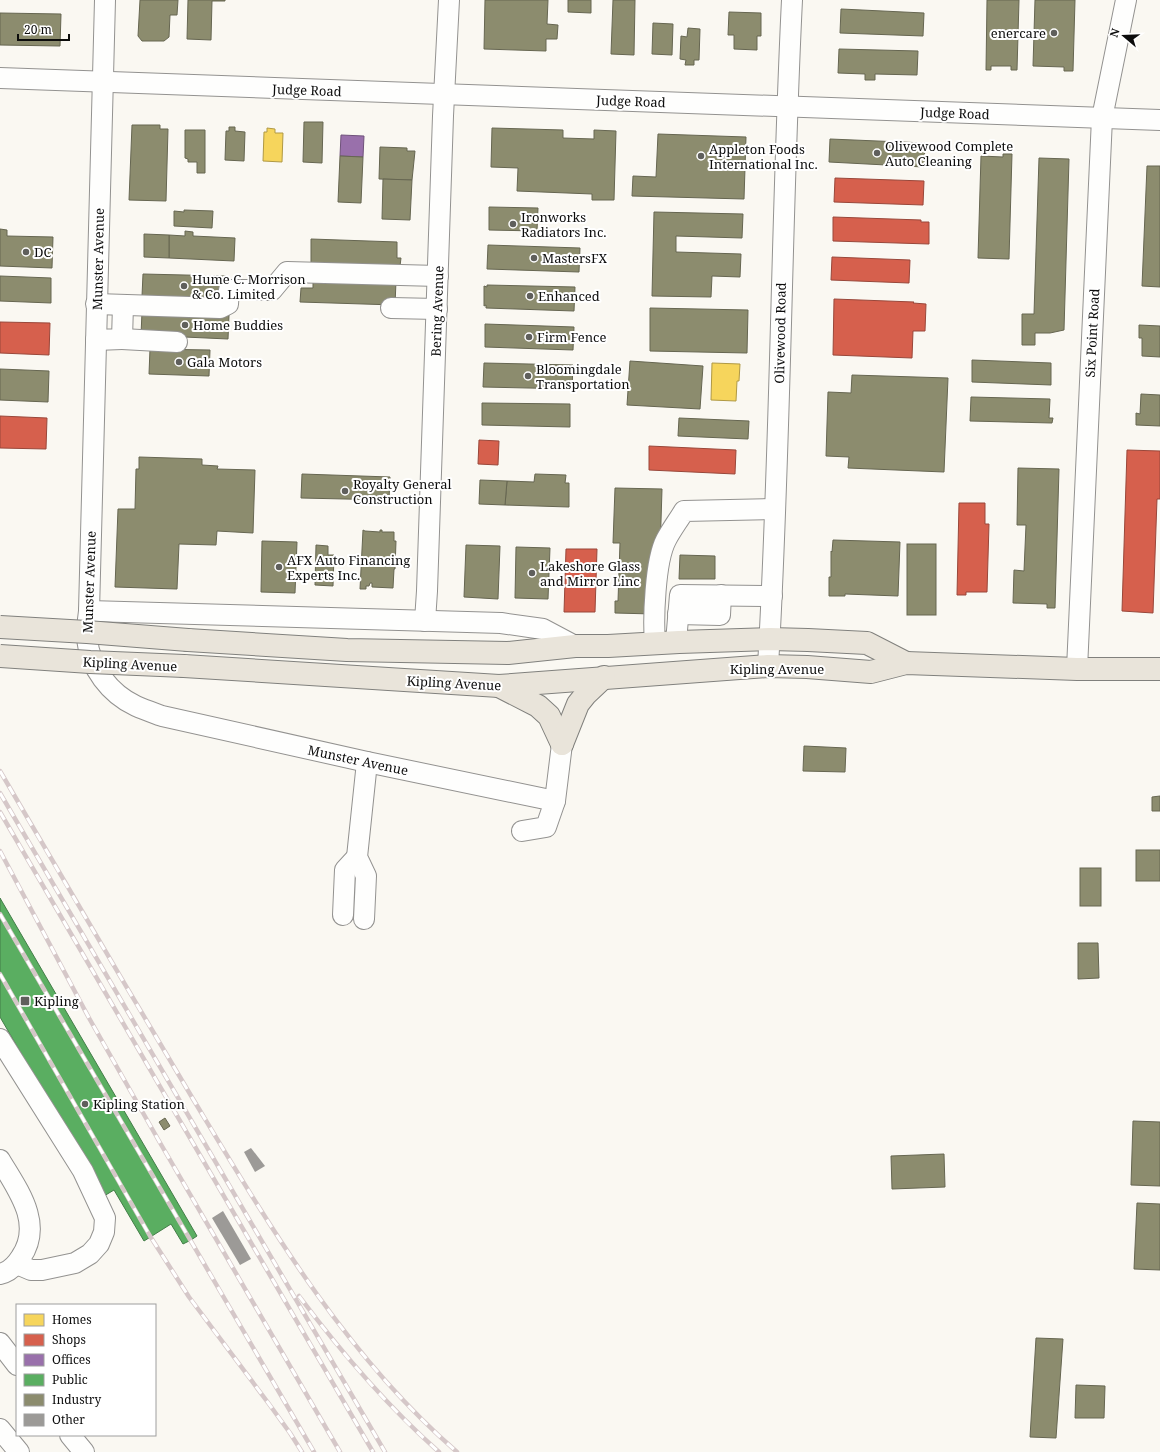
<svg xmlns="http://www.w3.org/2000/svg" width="1160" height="1452" font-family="'Noto Serif',serif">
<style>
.homes{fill:#f6d55c;stroke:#b09944}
.shops{fill:#d6604d;stroke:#99473a}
.offices{fill:#9970ab;stroke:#6f527b}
.public{fill:#5aae61;stroke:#437d48}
.industry{fill:#8c8c6e;stroke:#666651}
.building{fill:#9c9a97}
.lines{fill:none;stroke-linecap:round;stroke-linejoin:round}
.minor-casing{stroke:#939290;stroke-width:22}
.major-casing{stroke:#80807d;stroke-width:24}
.minor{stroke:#fefefd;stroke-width:20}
.major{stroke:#e9e4da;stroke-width:22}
.rail-casing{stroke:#d5c7c8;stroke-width:4.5}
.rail{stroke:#fff;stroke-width:3;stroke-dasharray:9;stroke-linecap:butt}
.major-bridge-casing{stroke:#80807d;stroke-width:24;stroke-linecap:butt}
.major-bridge{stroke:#e9e4da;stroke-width:22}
.poi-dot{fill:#5f5f5c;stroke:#fff;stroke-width:1.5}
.labels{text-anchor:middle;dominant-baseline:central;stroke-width:4;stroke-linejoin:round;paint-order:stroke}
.poi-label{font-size:13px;fill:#0c0c0c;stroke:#fff;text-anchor:start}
.street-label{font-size:13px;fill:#0c0c0c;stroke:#fff}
</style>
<rect width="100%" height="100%" fill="#faf8f2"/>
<g class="homes">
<path d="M267 128 275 129V133H283L282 162 263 161 264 132H267Z"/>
<path d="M712 363 740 364 739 381H737L736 401 711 400Z"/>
</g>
<g class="shops">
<path d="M835 178 924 181 923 205 834 202Z"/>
<path d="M833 217 921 220V222H929V244L833 241Z"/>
<path d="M832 257 910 260 909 283 831 280Z"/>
<path d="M834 299 914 302 913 303 926 304 925 331H913L912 358 833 355Z"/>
<path d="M0 322 50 323 49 355 0 353Z"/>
<path d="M0 416 47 418 46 449 0 448Z"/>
<path d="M479 440 499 441 498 465 478 464Z"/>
<path d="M649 446 736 450 735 474 649 470Z"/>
<path d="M1127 450 1160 451V499H1157L1153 613 1122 611Z"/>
<path d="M959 503H985V524H989L987 592H966V595H957Z"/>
<path d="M566 549H597L595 612H564Z"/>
</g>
<path class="offices" d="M341 135 364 136 363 157 340 156Z"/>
<path class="public" d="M0 898 197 1236 191 1240 183 1244 171 1224 144 1241 114 1190 104 1196 0 1017Z"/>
<g class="industry">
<path d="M140 0H178L177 15H170L169 37 164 41H142L138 36Z"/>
<path d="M188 0H225V1H212L211 40 187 39Z"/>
<path d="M485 0H548L547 24 558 25 557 39H546V51L484 49Z"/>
<path d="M568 0H591V13L568 12Z"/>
<path d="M613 0H635L634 55 611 54Z"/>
<path d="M987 0H1019L1017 70H1011V66H991V70H986Z"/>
<path d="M1035 0H1075L1073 71H1064V67L1033 66Z"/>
<path d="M841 9 924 13 923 36 840 33Z"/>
<path d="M729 12 761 13V36H757V50L734 49V35H728Z"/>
<path d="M0 13 61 14 60 46 0 45Z"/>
<path d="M653 23 673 24 672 55 652 54Z"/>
<path d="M688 28 700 29 699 60H694V65H685L686 60 680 59 681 36 687 37Z"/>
<path d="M839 49 918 51 917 75 875 74V80H865V74L838 73Z"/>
<path d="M304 122H323L322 163 303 162Z"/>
<path d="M132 125H160V129H168L166 201 129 200Z"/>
<path d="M229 127H235V131L245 132 244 161 225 160 226 131H229Z"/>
<path d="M492 128 563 130V138L594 139V130L616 131 614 200H592V194L517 191 518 168 491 167Z"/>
<path d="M185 130H205V173H197V162H188V159L185 158Z"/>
<path d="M658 134 746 137 744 199 632 196 633 176 656 177Z"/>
<path d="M830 139 925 143 924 167 829 162Z"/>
<path d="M380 147 407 148V151H415L412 180 379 179Z"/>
<path d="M1003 154H1012L1009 259 978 258 981 156 1003 157Z"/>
<path d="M340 156 363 157 361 203 338 202Z"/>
<path d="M1039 158 1069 159 1064 330 1050 333H1035V345H1022V314H1034Z"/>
<path d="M1147 166H1160V287L1142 286Z"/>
<path d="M383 179 412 180 410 220 382 219Z"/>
<path d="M489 207 538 208 537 231 489 230Z"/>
<path d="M184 210 213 211 212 228 174 226V211L184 212Z"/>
<path d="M654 212 743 214 742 238 676 236V252L741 254 740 277 712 276 711 297 652 296Z"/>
<path d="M0 229 7 230V236L53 237 52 268 0 266Z"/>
<path d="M185 231 193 232V236L235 238 234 261 169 258V235L185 236Z"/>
<path d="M144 234 169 235V258L144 257Z"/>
<path d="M311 239 397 242V258H401L400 266 311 263Z"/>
<path d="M488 245 580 248 579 272 487 269Z"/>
<path d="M143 274 226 276 225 299 142 296Z"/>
<path d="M0 276 51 278V303L0 301Z"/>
<path d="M313 279 396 281 395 305 300 302 301 288H313Z"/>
<path d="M487 285 575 287 574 311 486 308V305L484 306V286L487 287Z"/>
<path d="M650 308 748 310 747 353 650 351Z"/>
<path d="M142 312 229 315 228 339 141 335Z"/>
<path d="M485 324 574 327 573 350 485 347Z"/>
<path d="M1139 325 1160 326V357L1142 356V338H1139Z"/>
<path d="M150 349 210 350 209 376 149 374Z"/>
<path d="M972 360 1051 363V385L972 382Z"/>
<path d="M630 361 703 366 700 409 627 405Z"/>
<path d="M484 363 573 365 572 389 483 387Z"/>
<path d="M0 369 49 371 48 402 0 400Z"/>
<path d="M852 375 948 378 944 472 848 468 849 457 826 456 828 392 851 393Z"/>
<path d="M1141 394 1160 395V426L1136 425V413L1140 414Z"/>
<path d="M971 397 1050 399 1049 418H1053L1052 423 970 421Z"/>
<path d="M482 403 570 404V427L482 425Z"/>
<path d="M679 418 749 421 748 439 678 436Z"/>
<path d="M139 457 202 459V465L218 466 217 469 255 470 253 533 217 531 216 545 179 544 177 589 115 587 118 509H135L136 469H139Z"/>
<path d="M1018 468 1059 469 1055 608H1047V604L1013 603 1014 570 1024 571 1026 525H1017Z"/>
<path d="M302 474 390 477 389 500 301 498Z"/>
<path d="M535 474 566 475 565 483H569V507L505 505 507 481 534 482Z"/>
<path d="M480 480 507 481 505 505 479 504Z"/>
<path d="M615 488 662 489 660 553 653 614 615 613V601H618L620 543H613Z"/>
<path d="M363 530 365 531 380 532V530H382V532H394V541H396L395 569H394L393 588 372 587V583H370L369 586H366V589H360Z"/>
<path d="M833 540 900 542 898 596 845 594V596H829V577H831V551L832 552Z"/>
<path d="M262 541 297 542 295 593 261 592Z"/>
<rect x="907" y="544" width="29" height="71"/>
<path d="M316 545 328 546V555H334L333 586 315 585Z"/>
<path d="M466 545 500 546 498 599 464 597Z"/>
<path d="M516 547 550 548 548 599 515 598Z"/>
<path d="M680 555 715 556V579H679Z"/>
<path d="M804 746 846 748 845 772 803 771Z"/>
<path d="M1160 796V811H1152V797Z"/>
<rect x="1136" y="850" width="24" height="31"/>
<rect x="1080" y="868" width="21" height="38"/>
<path d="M1078 943H1098L1099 978 1078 979Z"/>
<path d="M165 1118 170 1126 164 1130 159 1122Z"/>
<path d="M1133 1121 1160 1122V1186L1131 1185Z"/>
<path d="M944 1154 945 1187 892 1189 891 1156Z"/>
<path d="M1137 1203 1160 1204V1270L1134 1269Z"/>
<path d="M1036 1338 1063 1339 1056 1438 1030 1437Z"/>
<path d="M1076 1385 1105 1386 1104 1418H1075Z"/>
</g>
<g class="building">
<path d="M251 1148 265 1166 255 1172 244 1152Z"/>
<path d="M223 1211 251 1259 240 1265 212 1218Z"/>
</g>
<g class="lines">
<g class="minor-casing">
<g id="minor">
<path d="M105 0 89 611C88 621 86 630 87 639 90 668 110 694 136 706 145 710 154 713 162 716L367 762 555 801 562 744"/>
<path d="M0 78 1160 120"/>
<path d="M96 304 220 308 228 304 229 290H272L287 272 438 276"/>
<path d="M391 308 437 309"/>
<path d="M122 339 177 342"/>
<path d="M96 340 122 339 123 305"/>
<path d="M89 611 501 623 543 629 575 646"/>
<path d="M678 614 720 615 721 595"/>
<path d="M425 621 427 591 443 116 449 0"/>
<path d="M676 642 680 595 772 596"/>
<path d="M655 643C653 619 655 561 666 540 671 530 678 521 684 511L775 509"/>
<path d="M768 666C781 444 781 222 792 0"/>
<path d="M1077 669 1102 118 1126 0"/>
<path d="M522 831 546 827 555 801"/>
<path d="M343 915 345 870 357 857"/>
<path d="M364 919 366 876 357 857 367 762"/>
<path d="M0 1039 83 1171 105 1218 104 1232 99 1244 90 1254 75 1263 42 1270H31L17 1264"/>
<path d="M0 1160C17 1189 44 1223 21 1257 16 1265 9 1272 0 1274"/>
<path d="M0 1343 17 1365"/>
<path d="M0 1429 19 1452"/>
<path d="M70 1435 84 1452"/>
</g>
</g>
<g class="major-casing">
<g id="major">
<path d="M188 640 347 650 508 653 575 646H608L679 642 770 639 808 640 867 643 906 663"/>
<path d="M184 666 499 686 768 666 807 667 871 672 906 663 1077 669H1160"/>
<path d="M499 686 538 706 549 716 562 744"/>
<path d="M562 744 578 704 586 694 604 677"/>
</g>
</g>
<use href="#minor" class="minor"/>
<use href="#major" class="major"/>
<g class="rail-casing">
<g id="rail">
<path d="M0 771C64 881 128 990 193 1099 269 1225 344 1354 457 1452"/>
<path d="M0 793 385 1452"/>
<path d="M0 812 373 1452"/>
<path d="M0 851 89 1018 159 1141 340 1452"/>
<path d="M0 914 314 1452"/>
<path d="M0 974 150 1236 189 1297 269 1404 290 1433 302 1452"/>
<path d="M299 1296C341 1352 386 1405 439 1452"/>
</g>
</g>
<use href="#rail" class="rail"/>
<g class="major-bridge-casing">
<g id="major-bridge">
<path d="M0 627 87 632 188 640"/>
<path d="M0 656 90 662 184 666"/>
</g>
</g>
<use href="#major-bridge" class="major-bridge"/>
</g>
<g class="poi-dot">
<circle cx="1054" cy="33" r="4"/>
<circle cx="877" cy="153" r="4"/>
<circle cx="701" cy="156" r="4"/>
<circle cx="513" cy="224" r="4"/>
<circle cx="26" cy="252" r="4"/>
<circle cx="534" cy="258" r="4"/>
<circle cx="184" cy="286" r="4"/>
<circle cx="530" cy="296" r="4"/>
<circle cx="185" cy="325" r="4"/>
<circle cx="529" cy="337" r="4"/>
<circle cx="179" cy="362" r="4"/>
<circle cx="528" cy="376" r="4"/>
<circle cx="345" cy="491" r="4"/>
<circle cx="279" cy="567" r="4"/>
<circle cx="532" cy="573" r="4"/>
<rect x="20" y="996" width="10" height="10" rx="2"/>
<circle cx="85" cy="1104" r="4"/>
</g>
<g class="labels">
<g class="poi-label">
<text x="1046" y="33" text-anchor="end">enercare</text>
<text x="885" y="146">Olivewood Complete<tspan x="885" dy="15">Auto Cleaning</tspan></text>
<text x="709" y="149">Appleton Foods<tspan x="709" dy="15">International Inc.</tspan></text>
<text x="521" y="217">Ironworks<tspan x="521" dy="15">Radiators Inc.</tspan></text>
<text x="34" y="252">DC</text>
<text x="542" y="258">MastersFX</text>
<text x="192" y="279">Hume C. Morrison<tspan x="192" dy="15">&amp; Co. Limited</tspan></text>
<text x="538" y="296">Enhanced</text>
<text x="193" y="325">Home Buddies</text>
<text x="537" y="337">Firm Fence</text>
<text x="187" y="362">Gala Motors</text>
<text x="536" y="369">Bloomingdale<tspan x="536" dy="15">Transportation</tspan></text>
<text x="353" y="484">Royalty General<tspan x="353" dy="15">Construction</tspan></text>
<text x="287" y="560">AFX Auto Financing<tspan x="287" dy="15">Experts Inc.</tspan></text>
<text x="540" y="566">Lakeshore Glass<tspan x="540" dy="15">and Mirror Linc</tspan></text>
<text x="34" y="1001">Kipling</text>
<text x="93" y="1104">Kipling Station</text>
</g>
<g class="street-label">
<text transform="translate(307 90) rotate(2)">Judge Road</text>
<text transform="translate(631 101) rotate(2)">Judge Road</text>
<text transform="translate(955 113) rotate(2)">Judge Road</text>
<text transform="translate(98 259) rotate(-89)">Munster Avenue</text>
<text transform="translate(437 311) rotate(-88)">Bering Avenue</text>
<text transform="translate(780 333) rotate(-89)">Olivewood Road</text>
<text transform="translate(1092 333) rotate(-87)">Six Point Road</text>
<text transform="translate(89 582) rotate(-88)">Munster Avenue</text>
<text transform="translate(130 664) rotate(3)">Kipling Avenue</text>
<text x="777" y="669">Kipling Avenue</text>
<text transform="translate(454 683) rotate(3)">Kipling Avenue</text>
<text transform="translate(358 760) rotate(12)">Munster Avenue</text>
</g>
</g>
<rect x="16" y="1304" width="140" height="132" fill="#ffffff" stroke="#9e9e9e"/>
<rect x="24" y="1314" width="20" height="12" fill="#f6d55c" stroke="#9e9e9e"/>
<text x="52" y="1324" font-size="12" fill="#0c0c0c">Homes</text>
<rect x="24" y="1334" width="20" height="12" fill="#d6604d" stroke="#9e9e9e"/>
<text x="52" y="1344" font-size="12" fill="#0c0c0c">Shops</text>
<rect x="24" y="1354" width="20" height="12" fill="#9970ab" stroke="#9e9e9e"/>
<text x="52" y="1364" font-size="12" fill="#0c0c0c">Offices</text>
<rect x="24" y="1374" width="20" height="12" fill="#5aae61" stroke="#9e9e9e"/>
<text x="52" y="1384" font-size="12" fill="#0c0c0c">Public</text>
<rect x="24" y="1394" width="20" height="12" fill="#8c8c6e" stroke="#9e9e9e"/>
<text x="52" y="1404" font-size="12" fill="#0c0c0c">Industry</text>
<rect x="24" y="1414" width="20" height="12" fill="#9c9a97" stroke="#9e9e9e"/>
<text x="52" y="1424" font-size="12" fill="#0c0c0c">Other</text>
<g transform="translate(1124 36) rotate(289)" stroke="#ffffff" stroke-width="3" paint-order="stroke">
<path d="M0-3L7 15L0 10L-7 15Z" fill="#0c0c0c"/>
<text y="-6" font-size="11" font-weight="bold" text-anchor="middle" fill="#0c0c0c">N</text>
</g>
<path d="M18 34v6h51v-6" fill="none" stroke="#0c0c0c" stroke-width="2"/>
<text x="24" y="34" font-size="12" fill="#0c0c0c" stroke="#ffffff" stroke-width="3" paint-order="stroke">20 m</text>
</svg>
